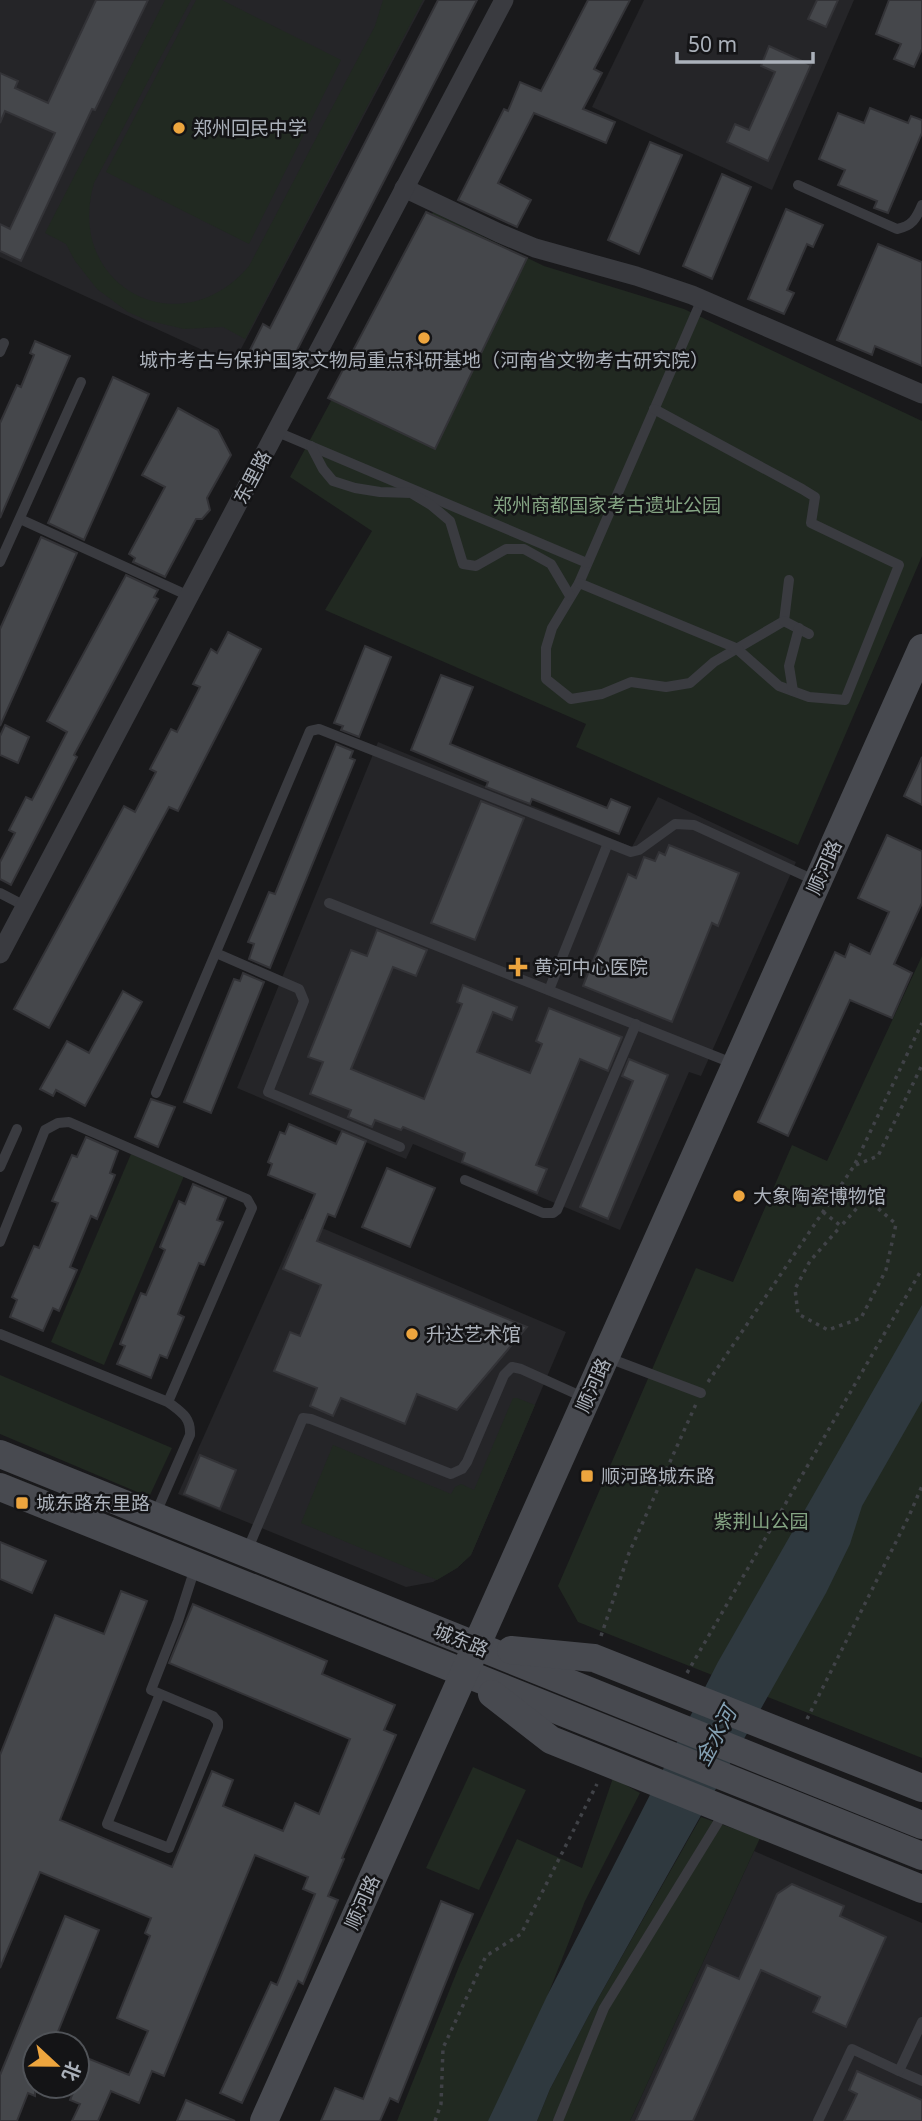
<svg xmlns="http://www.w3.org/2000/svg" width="922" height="2121" font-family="'Noto Sans','Noto Sans SC',sans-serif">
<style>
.built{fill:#252528}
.green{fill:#212921}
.water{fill:#2f393f}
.building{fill:#45474b;stroke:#333337;stroke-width:2}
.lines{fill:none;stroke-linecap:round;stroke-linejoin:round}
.path{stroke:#404247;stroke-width:3.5;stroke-dasharray:3.5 5;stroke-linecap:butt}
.lane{stroke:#3a3b40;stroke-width:10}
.street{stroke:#3a3b40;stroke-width:19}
.secondary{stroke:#484a50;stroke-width:28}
.poi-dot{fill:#eda53e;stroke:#141416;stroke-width:2.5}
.labels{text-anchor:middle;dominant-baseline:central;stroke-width:5;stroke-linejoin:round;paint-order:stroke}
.poi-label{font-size:19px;fill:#abb1ba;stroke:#141416;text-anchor:start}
.street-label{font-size:19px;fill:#abb1ba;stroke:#141416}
.park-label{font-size:19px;fill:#84a483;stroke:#141416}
.water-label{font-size:21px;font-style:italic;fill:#84a1b4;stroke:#141416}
</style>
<rect width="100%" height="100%" fill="#19191b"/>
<g class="built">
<path d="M0 0H425L233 364 0 257Z"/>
<path d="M644 0H854L772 190 592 107Z"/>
<path d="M378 742 632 847 658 797 796 862 701 1076 689 1072 620 1230 413 1144 406 1159 237 1088Z"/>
<path d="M301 1219 566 1332 471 1555 457 1568 433 1582 406 1587 178 1494Z"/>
<path d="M754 1851 922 1923V2121H630Z"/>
</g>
<g class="green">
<path d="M165 0H191L94 183C64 286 180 348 249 266L375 26 383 0H423L245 339 223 327 184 329 146 320 128 312 97 289 75 261 66 244 45 233Z"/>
<path d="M196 0H222L341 60 249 244 106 172Z"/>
<path d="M433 212 544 266 684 309 922 421V556L798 845 576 747 586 724 325 610 372 531 290 477Z"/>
<path d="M922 956V1758L578 1622 558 1586 696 1268 733 1282 792 1145 827 1161Z"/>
<path d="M131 1154 184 1176 104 1365 51 1342Z"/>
<path d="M0 1375 172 1448 149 1497 0 1434Z"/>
<path d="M513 1398H517L535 1405 471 1555 457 1568 437 1580 301 1523 333 1445 451 1494 455 1487 461 1484 474 1490Z"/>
<path d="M473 1767 526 1790 479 1890 426 1868Z"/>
<path d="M613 1778 640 1793 585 1901 498 2121H397L460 1964 517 1839 582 1868Z"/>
<path d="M701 1817 760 1838 630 2121H537L550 2089 591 2011Z"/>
</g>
<path class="water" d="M922 1305V1401L862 1506 850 1544 826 1593 591 2011 550 2089 537 2121H488L547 1996 718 1662Z"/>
<g class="building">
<path d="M96 0H148L95 110 92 109 21 261 0 251V224L10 229 55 133 5 111 0 123V73L18 81 15 88 48 103Z"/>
<path d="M438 0H477L295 354 286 360 263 362 248 354 263 324 270 328Z"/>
<path d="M588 0H630L594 69 602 73 583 109 615 122 606 143 534 113 498 183 531 200 517 227 458 200 504 109 508 111 520 82 541 91Z"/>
<path d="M817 0H838L826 27 808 19Z"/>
<path d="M889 0H922V49L914 67 894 59 901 44 876 34Z"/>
<path d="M769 46 811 65 768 161 727 142 735 124 749 130 775 72 761 66Z"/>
<path d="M870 108 908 123 911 116 922 120V133L888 213 874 208 877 201 838 185 845 170 819 159 838 113 864 123Z"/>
<path d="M650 142 682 155 639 254 608 240Z"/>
<path d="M722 174 751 187 712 279 683 266Z"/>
<path d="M786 209 823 225 813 247 807 244 787 290 794 293 784 314 748 299Z"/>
<path d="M426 212 527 258 435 449 328 398Z"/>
<path d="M878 244 922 262V366L875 346 872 355 837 340Z"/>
<path d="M35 341 70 356 0 518V423L17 385 21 387 34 355 30 353Z"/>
<path d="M113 377 149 394 84 540 48 523Z"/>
<path d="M178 408 218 430 231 455 207 498 210 510 202 519H196L165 577 133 562 135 558 129 554 165 487 142 475Z"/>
<path d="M41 537 77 553 0 726V629Z"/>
<path d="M126 575 158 590 154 597 158 599 74 755 77 757 11 885 0 879V862L15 833 9 830 26 797 32 800 67 732 47 721Z"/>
<path d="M228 632 261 649 178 811 169 807 49 1028 14 1009 124 806 135 812 156 772 150 769 171 729 177 732 200 687 193 684 211 649 217 653Z"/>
<path d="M365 646 391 657 359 737 341 730 343 726 334 723Z"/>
<path d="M441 675 473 687 450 744 607 808 611 799 630 807 619 834 532 799 530 804 486 787 488 782 411 750Z"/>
<path d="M5 725 29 737 18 763 0 755V736Z"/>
<path d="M336 744 353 751 350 758 355 760 270 968 249 959 254 944 248 942 269 892 275 894Z"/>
<path d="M922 757V805L904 796Z"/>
<path d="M481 801 524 818 475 940 431 923Z"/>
<path d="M887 835 922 851V903L894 964 912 973 892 1018 850 1000 788 1136 758 1122 835 952 845 957 850 944 870 954 889 912 858 898Z"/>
<path d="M669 845 739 873 718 926 712 923 672 1022 583 986 628 874 636 878 644 857 655 861 659 852 665 855Z"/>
<path d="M377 930 427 950 416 976 393 967 351 1069 424 1099 462 1004 457 1002 463 985 517 1007 512 1020 493 1012 477 1052 530 1073 542 1044 536 1041 549 1008 622 1037 608 1071 580 1059 536 1165 547 1169 537 1193 462 1162 465 1153 403 1127 401 1130 375 1120 372 1127 348 1117 351 1110 310 1094 323 1062 308 1057 351 950 367 956Z"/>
<path d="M243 973 264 982 211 1113 184 1102 234 979 240 981Z"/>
<path d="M123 991 142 1002 85 1106 56 1090 53 1096 40 1089 67 1041 89 1053Z"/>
<path d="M629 1059 668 1075 608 1219 580 1207 633 1081 622 1076Z"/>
<path d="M151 1099 175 1107 158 1147 135 1137Z"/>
<path d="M289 1124 336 1144 342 1131 366 1141 335 1217 328 1214 317 1241 527 1327 457 1410 417 1394 405 1424 341 1398 333 1416 310 1406 317 1388 274 1371 290 1332 300 1336 321 1285 283 1269 315 1194 268 1175 272 1164 268 1162 280 1132 285 1134Z"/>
<path d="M86 1137 118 1151 110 1173 115 1175 97 1219 91 1216 70 1267 77 1270 59 1311 53 1308 43 1331 10 1317 17 1300 12 1297 34 1246 39 1248 58 1203 52 1201 72 1155 77 1157Z"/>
<path d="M387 1168 435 1188 410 1247 362 1227Z"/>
<path d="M193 1184 226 1198 217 1220 223 1222 204 1265 199 1263 178 1314 184 1317 167 1358 160 1355 151 1378 117 1364 125 1346 120 1344 141 1293 146 1295 165 1250 160 1247 179 1201 185 1204Z"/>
<path d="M200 1455 236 1470 220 1509 184 1494Z"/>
<path d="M0 1542 46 1561 32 1593 0 1579Z"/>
<path d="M121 1591 147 1601 60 1820 172 1867 212 1771 233 1780 223 1806 283 1831 295 1803 319 1814 350 1739 169 1663 193 1604 327 1661 322 1674 395 1705 384 1730 396 1735 342 1858 344 1859 328 1896 338 1900 303 1984 298 1981 242 2103 220 2093 271 1982 277 1985 315 1894 303 1889 308 1877 255 1855 164 2076 152 2071 139 2103 111 2091 98 2121H72L80 2104 70 2100 87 2058 129 2075 148 2031 117 2018 150 1936 145 1933 151 1918 40 1872 0 1968V1755L55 1615 104 1634Z"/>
<path d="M792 1884 844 1906 840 1916 886 1937 846 2027 813 2012 820 1997 761 1970 693 2121H636L707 1965 739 1979 777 1894Z"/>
<path d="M441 1901 473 1914 398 2102 390 2098 380 2121H321L335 2088 363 2099Z"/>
<path d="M65 1916 99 1930 53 2044H35V2096L28 2093 17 2121H0V2075Z"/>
<path d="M857 2071 922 2100V2121H844L857 2094 849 2090Z"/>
<path d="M186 2100 235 2121H177Z"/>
</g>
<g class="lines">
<g class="path">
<path d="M856 1165 878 1156 922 1065"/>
<path d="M823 1212 841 1226 866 1198 896 1224 886 1270 861 1318 828 1330 798 1314 795 1289 810 1261 841 1226"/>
<path d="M708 1382 854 1166 922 1023"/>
<path d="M601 1636 629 1553 696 1404"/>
<path d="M687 1673 922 1269"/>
<path d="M807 1719 909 1516 922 1486"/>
<path d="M435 2121 441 2104 443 2048 486 1956 521 1934 597 1784"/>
</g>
<g class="lane">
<path d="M798 185 897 229C912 226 916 219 922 205"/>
<path d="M702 299 579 583 552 628 546 648V679L571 699 602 694 631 682 666 687 690 683 714 662 784 621 789 580"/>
<path d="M0 352 4 343"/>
<path d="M275 431 587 563"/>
<path d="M311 446 323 469 333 481 355 488 380 492 411 493 431 505 450 521 463 564 476 566 506 549H524L551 564 570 596"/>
<path d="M20 519 189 596"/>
<path d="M0 562 81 382"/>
<path d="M579 583 736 648 779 686 809 697 845 700 899 565 811 523 815 497 802 489 654 409"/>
<path d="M784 621 809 634"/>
<path d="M793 691 789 666 799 628"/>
<path d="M0 893 25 906"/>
<path d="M329 903 732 1063"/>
<path d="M216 953 299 989 304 1001 268 1092 400 1147"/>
<path d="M549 990 608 843"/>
<path d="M156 1093 310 731 319 729 631 852 639 850 675 824 694 825 814 880"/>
<path d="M0 1167 17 1129"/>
<path d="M465 1180 543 1213H553L557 1210 636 1024"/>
<path d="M0 1242 45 1130 58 1123 69 1122 247 1199 252 1208 168 1402"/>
<path d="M0 1334 168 1402C181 1412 191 1417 190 1435L156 1513"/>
<path d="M606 1357 701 1393"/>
<path d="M247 1551 303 1418 311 1419 451 1474 462 1469 467 1462 504 1375 512 1367 521 1369 583 1397"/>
<path d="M160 1694 107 1824 169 1848 218 1727V1722L213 1716 151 1690 178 1621 195 1568"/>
<path d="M899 2071 922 2081"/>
<path d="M558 2121 604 2008 725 1811"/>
<path d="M818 2121 852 2049 899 2071 922 2022"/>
</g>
<g class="street">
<path d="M404 188 499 233 535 248 636 276 692 295 922 394"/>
<path d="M0 954 504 0"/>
</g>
<g class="secondary">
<path d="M0 1454 922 1825"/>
<path d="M0 1487 922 1856"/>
<path d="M511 1650 594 1658 922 1788"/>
<path d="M492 1694 551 1740 922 1889"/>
<path d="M264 2121 922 648"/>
</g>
</g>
<g class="poi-dot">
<circle cx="179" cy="128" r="7"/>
<circle cx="424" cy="338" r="7"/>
<path d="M514.5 956.5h7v7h7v7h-7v7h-7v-7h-7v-7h7z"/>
<circle cx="739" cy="1196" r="7"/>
<circle cx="412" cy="1334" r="7"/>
<rect x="580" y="1469" width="14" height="14" rx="3.5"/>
<rect x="15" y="1496" width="14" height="14" rx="3.5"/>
</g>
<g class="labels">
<g class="poi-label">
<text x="193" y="128">郑州回民中学</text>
<text x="424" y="360" text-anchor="middle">城市考古与保护国家文物局重点科研基地（河南省文物考古研究院）</text>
<text x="534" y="967">黄河中心医院</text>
<text x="753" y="1196">大象陶瓷博物馆</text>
<text x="426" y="1334">升达艺术馆</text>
<text x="601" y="1476">顺河路城东路</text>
<text x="36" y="1503">城东路东里路</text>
</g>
<g class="street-label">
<text transform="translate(252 477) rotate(-62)">东里路</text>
<text transform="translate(824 867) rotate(-66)">顺河路</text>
<text transform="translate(593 1385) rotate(-66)">顺河路</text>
<text transform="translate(461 1640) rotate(22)">城东路</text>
<text transform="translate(362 1902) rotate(-66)">顺河路</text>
</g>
<g class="park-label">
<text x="607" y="505">郑州商都国家考古遗址公园</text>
<text x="761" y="1521">紫荆山公园</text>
</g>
<g class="water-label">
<text transform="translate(715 1736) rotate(-62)">金水河</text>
</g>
</g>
<g transform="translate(56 2065) rotate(112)"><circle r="33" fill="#141416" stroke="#505358" stroke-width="2"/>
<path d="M0-5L12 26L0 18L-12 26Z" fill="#eda53e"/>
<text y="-10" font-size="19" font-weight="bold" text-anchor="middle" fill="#abb1ba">北</text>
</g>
<path d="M677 52v10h136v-10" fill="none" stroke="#abb1ba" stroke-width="3.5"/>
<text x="688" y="52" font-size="21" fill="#abb1ba" stroke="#141416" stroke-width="5" paint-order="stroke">50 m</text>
</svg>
